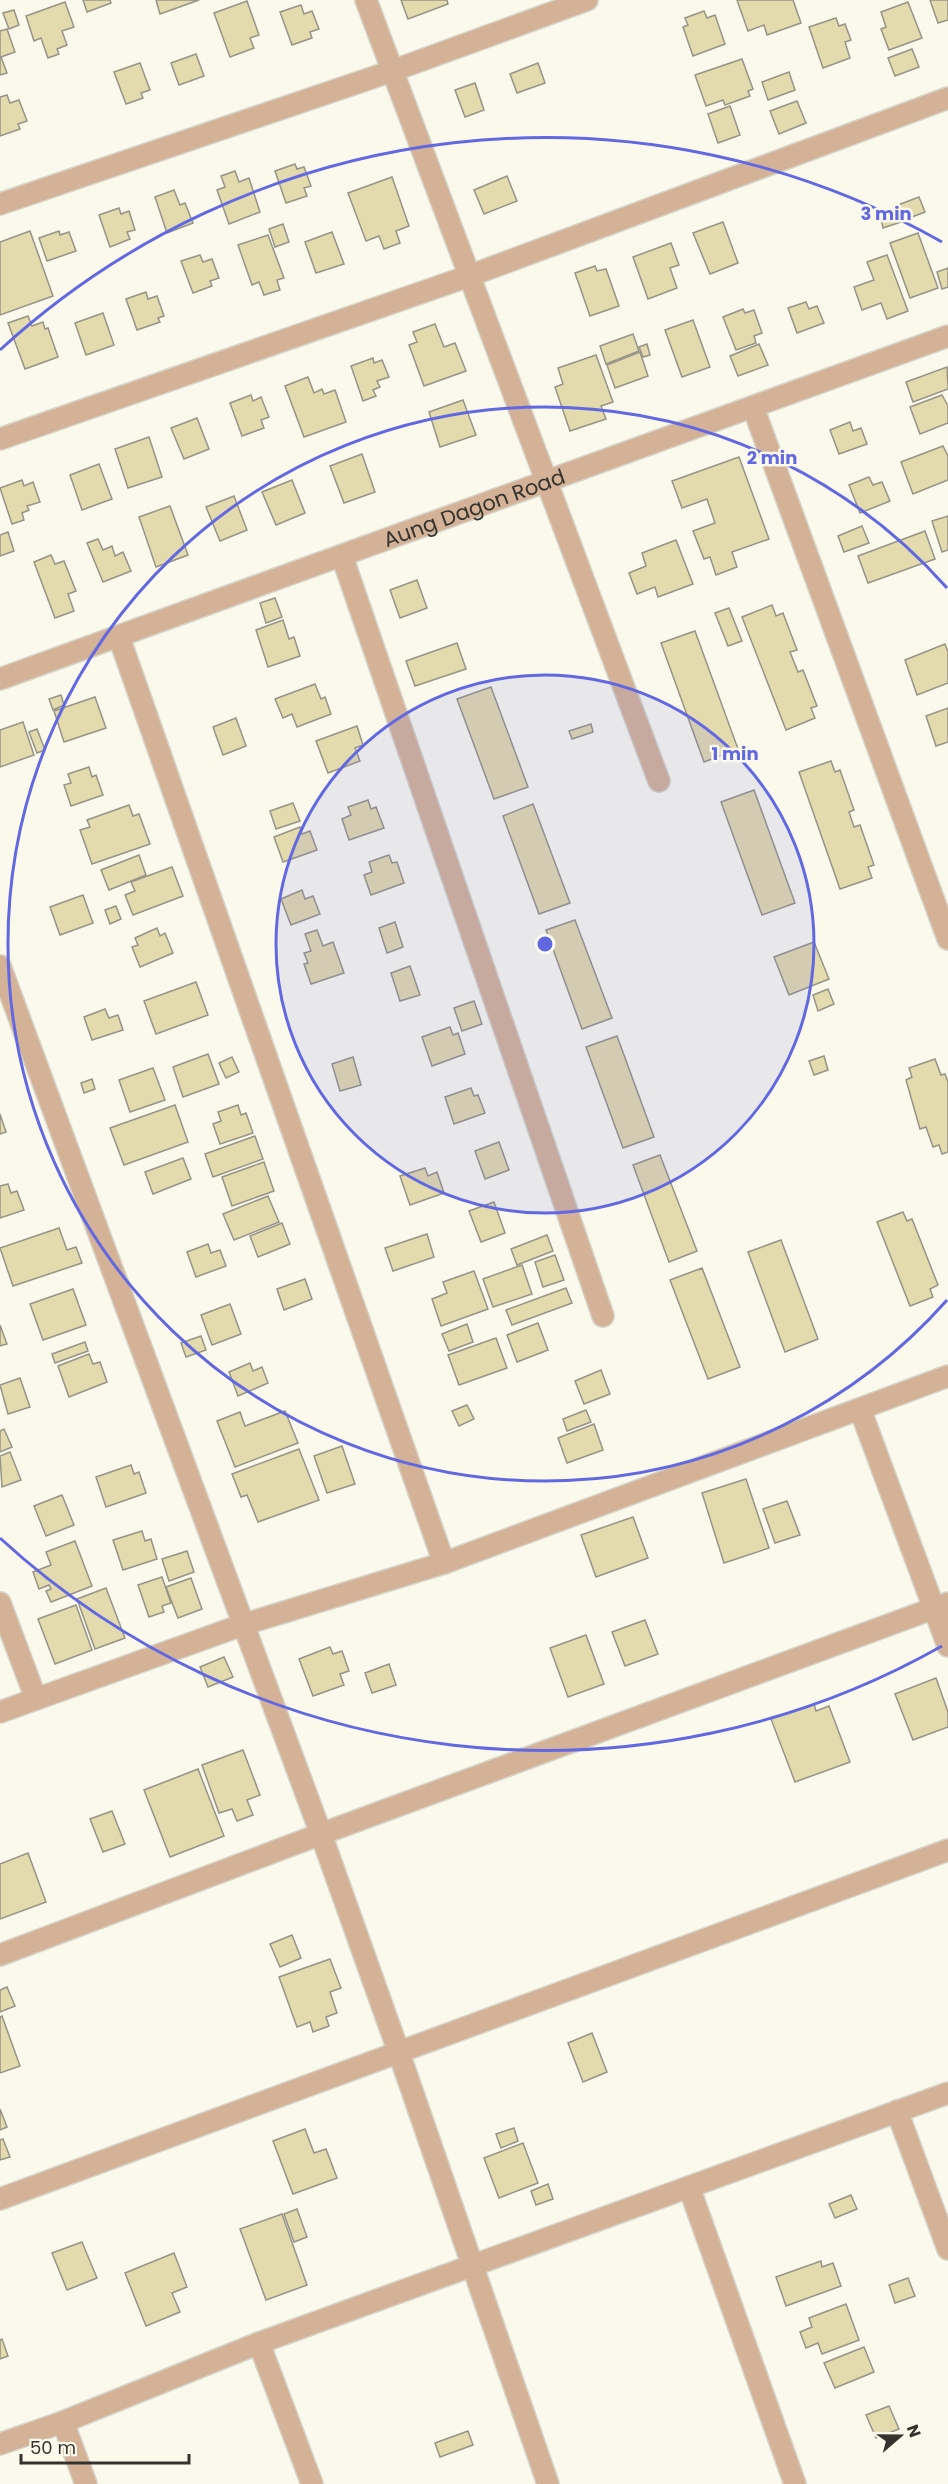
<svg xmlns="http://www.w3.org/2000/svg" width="948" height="2484" font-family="Poppins,sans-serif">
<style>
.building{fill:#e3daae;stroke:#969487;stroke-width:1.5}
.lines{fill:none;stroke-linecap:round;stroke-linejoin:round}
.street-casing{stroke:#d7d5c9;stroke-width:24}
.street{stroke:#d4b297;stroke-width:21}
.ring{fill:none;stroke:#6268e1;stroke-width:3}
.labels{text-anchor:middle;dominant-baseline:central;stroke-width:5;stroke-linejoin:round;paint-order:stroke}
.street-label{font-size:21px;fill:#34332e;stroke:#fbf9eb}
.centre{fill:#6268e1;stroke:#fbf9eb;stroke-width:3}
.ring-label{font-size:18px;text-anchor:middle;font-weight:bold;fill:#6268e1;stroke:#fbf9eb;stroke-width:5;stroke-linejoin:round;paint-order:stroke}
</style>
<rect width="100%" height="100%" fill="#fbf9eb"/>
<g class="building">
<path d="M83 0H110L111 3 87 12Z"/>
<path d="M156 0H199L160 14Z"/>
<path d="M401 0H447L448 4 408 19Z"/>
<path d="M737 0H793L801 23 767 35 764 25 748 31Z"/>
<path d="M930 0H948V20L938 23Z"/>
<path d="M247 1 259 35 250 38 254 48 230 57 214 13Z"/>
<path d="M65 2 74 27 62 31 67 45 57 49 59 54 48 58 41 38 34 41 26 16Z"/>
<path d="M908 2 922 38 889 50 881 29 886 27 881 12Z"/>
<path d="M301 5 304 14 312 11 319 29 310 32 312 38 292 45 280 12Z"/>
<path d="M14 10 19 25 9 29 3 13Z"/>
<path d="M704 11 707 18 715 15 725 44 693 56 683 27 688 25 685 18Z"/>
<path d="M836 18 839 26 845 24 851 40 845 42 850 58 823 68 809 27Z"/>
<path d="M7 29 15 52 1 57 7 73 0 75V31Z"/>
<path d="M912 49 919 67 895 76 888 58Z"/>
<path d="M196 54 204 76 179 85 171 63Z"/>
<path d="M742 59 753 89 748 91 750 96 725 105 723 100 706 106 695 75Z"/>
<path d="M140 63 150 90 141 93 143 98 126 104 114 72Z"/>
<path d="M538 63 545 83 517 93 510 74Z"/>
<path d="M789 72 795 90 768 100 762 82Z"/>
<path d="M475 83 484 110 465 117 455 90Z"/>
<path d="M7 95 10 103 19 100 27 121 18 124 20 129 0 136V97Z"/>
<path d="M797 101 806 123 779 134 770 111Z"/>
<path d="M730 106 740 135 718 143 708 114Z"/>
<path d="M295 164 297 169 304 167 311 186 304 188 307 196 286 203 275 171Z"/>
<path d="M235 171 239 182 249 178 260 212 229 224 217 190 225 187 221 176Z"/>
<path d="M507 176 517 201 484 214 474 190Z"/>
<path d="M392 177 409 226 396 231 400 243 384 249 379 236 366 241 348 193Z"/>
<path d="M174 190 180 205 185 203 193 223 167 233 155 197Z"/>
<path d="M919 197 925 212 904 220 898 205Z"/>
<path d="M119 208 121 214 129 211 135 230 127 232 130 239 110 247 99 215Z"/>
<path d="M897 209 901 222 883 228 880 215Z"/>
<path d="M723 222 738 263 710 274 693 233Z"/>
<path d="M283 224 289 242 275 247 269 229Z"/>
<path d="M30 231 53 296 0 315V242Z"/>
<path d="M59 231 60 235 69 232 76 251 47 261 39 238Z"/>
<path d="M332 232 344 264 316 273 305 242Z"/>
<path d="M918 233 938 288 910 298 890 243Z"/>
<path d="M268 235 284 278 277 280 280 290 264 295 259 282 252 285 238 245Z"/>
<path d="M671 243 679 265 670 268 677 288 648 299 633 257Z"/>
<path d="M200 255 203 262 212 259 219 278 210 281 212 286 193 293 181 261Z"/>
<path d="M887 255 908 311 887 319 881 303 862 310 854 287 874 280 867 262Z"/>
<path d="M595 266 597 271 606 269 619 306 590 316 575 273Z"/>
<path d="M948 268V287L942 289 937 272Z"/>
<path d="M146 292 148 299 157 296 164 316 158 318 160 322 137 330 126 299Z"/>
<path d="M806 302 809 309 817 306 824 323 797 333 788 308Z"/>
<path d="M743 309 745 313 754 310 762 333 754 336 756 343 736 350 723 317Z"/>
<path d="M103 313 114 345 86 355 75 323Z"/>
<path d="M28 316 32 326 43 322 45 329 48 328 58 357 25 369 8 323Z"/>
<path d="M693 320 710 367 682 377 665 330Z"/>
<path d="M435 324 444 347 455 343 466 371 424 386 409 345 417 342 413 332Z"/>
<path d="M633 334 639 351 606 364 600 346Z"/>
<path d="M647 344 650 355 643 357 639 347Z"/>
<path d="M759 344 768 365 738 376 730 356Z"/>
<path d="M640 352 648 376 615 388 607 365Z"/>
<path d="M596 355 613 402 601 406 606 419 570 431 555 387 563 384 558 368Z"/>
<path d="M373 358 374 363 382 360 389 377 377 381 380 387 373 390 376 396 363 401 351 366Z"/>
<path d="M947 367 948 389 913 402 906 382Z"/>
<path d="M308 377 314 393 322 389 324 394 335 390 346 422 304 437 285 386Z"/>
<path d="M251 395 253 401 261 397 269 417 261 420 264 428 242 436 230 403Z"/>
<path d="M942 395 948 406V423L920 434 910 407Z"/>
<path d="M463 400 476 435 440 447 429 412Z"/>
<path d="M197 418 209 449 184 459 171 428Z"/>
<path d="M850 422 853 431 861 428 867 444 839 454 830 430Z"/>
<path d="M149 437 162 477 128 488 115 449Z"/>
<path d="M943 446 948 456V480L913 494 901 462Z"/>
<path d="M362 454 375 492 344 503 330 466Z"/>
<path d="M739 457 769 539 732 552 737 567 716 575 710 557 704 559 693 531 715 523 707 499 682 508 672 481Z"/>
<path d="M99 464 112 499 82 510 70 475Z"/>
<path d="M869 477 873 485 882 482 890 501 860 513 849 485Z"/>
<path d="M22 480 24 486 33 482 40 502 27 506 29 510 22 513 24 520 12 524 0 488Z"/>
<path d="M292 480 305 513 276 525 262 492Z"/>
<path d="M234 496 247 530 220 541 206 507Z"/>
<path d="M170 506 188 555 156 567 139 517Z"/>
<path d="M948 516V550L942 552 932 521Z"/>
<path d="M862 526 869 543 844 552 838 536Z"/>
<path d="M925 531 935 559 868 583 858 556Z"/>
<path d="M8 532 14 551 0 556V535Z"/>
<path d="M98 539 103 550 112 546 115 556 123 552 131 571 103 582 87 543Z"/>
<path d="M676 540 693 584 658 597 655 587 637 594 629 573 646 566 642 553Z"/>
<path d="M51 555 55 564 64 561 76 591 68 594 74 611 55 618 34 562Z"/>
<path d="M417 580 427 608 400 618 390 590Z"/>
<path d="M275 598 282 617 266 623 260 603Z"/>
<path d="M772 605 776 616 783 613 797 650 790 652 798 672 803 670 817 706 811 708 815 718 786 730 742 617Z"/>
<path d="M729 608 742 641 728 646 715 613Z"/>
<path d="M283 620 289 639 294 637 300 656 268 667 256 630Z"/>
<path d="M695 631 738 749 704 762 661 643Z"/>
<path d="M457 643 466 669 415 686 406 661Z"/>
<path d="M945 644 948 652V683L917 695 905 660Z"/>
<path d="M315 684 321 699 325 697 331 714 297 727 292 714 283 718 275 699Z"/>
<path d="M491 687 528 787 494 799 457 699Z"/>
<path d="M61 695 64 705 53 710 49 699Z"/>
<path d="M95 697 106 728 64 742 54 711Z"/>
<path d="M948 708V742L936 746 926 716Z"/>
<path d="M236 718 246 746 223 755 213 727Z"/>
<path d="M23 722 34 755 0 767V730Z"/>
<path d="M591 724 593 732 572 739 569 731Z"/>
<path d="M357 726 363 745 355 748 360 761 328 773 316 741Z"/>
<path d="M37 729 45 750 37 753 29 732Z"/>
<path d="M831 761 835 772 840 770 854 810 849 812 854 827 860 825 874 865 868 867 872 878 840 889 799 772Z"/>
<path d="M89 767 92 777 96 775 103 795 71 806 64 785 71 783 68 774Z"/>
<path d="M754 790 795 903 762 915 721 802Z"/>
<path d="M368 800 371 809 376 807 384 828 349 840 342 819 351 815 348 807Z"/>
<path d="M293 803 300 821 276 829 270 811Z"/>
<path d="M533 804 570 903 539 914 503 816Z"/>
<path d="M129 805 133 816 139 814 150 844 92 864 80 830 90 827 87 820Z"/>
<path d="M300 827 302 834 310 831 317 850 283 862 274 837Z"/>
<path d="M139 855 146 875 109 890 101 870Z"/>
<path d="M389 855 392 863 397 862 404 883 371 895 364 875 372 872 369 862Z"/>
<path d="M172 867 183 896 133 915 125 895 135 891 131 882Z"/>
<path d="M302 890 305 899 313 896 320 914 291 925 281 899Z"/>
<path d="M83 895 93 923 60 935 50 907Z"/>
<path d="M116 906 121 919 110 924 105 910Z"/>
<path d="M575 920 612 1018 582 1029 546 930Z"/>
<path d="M395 922 403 947 387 953 379 928Z"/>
<path d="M157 928 160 936 165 933 173 953 140 967 132 947 138 945 135 938Z"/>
<path d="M317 930 323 946 333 942 344 973 311 984 304 964 308 963 304 953 311 951 305 934Z"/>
<path d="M814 942 829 979 789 995 774 957Z"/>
<path d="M410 966 420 995 400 1001 391 973Z"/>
<path d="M196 982 208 1015 156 1034 144 1001Z"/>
<path d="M828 989 834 1004 818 1011 813 995Z"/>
<path d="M474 1001 482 1024 462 1031 454 1008Z"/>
<path d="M105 1009 109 1018 118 1015 123 1030 92 1040 84 1017Z"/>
<path d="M450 1027 453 1035 458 1033 465 1054 432 1066 422 1037Z"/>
<path d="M617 1036 654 1137 623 1148 586 1047Z"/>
<path d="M208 1054 219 1084 183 1097 173 1067Z"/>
<path d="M824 1056 828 1070 814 1075 809 1061Z"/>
<path d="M232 1057 239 1072 226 1078 219 1063Z"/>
<path d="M353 1057 361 1085 340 1091 332 1064Z"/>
<path d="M935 1059 941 1075 945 1074 948 1082V1152L942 1154 939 1145 933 1147 926 1127 920 1129 906 1080 912 1077 909 1068Z"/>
<path d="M153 1068 165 1100 130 1112 119 1080Z"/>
<path d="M92 1079 95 1089 84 1093 81 1083Z"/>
<path d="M471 1088 474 1096 478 1095 485 1113 454 1124 445 1097Z"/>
<path d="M175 1105 188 1142 124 1165 110 1128Z"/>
<path d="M238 1105 241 1115 246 1113 253 1133 220 1144 213 1124 221 1121 218 1112Z"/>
<path d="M0 1114 6 1132 0 1134Z"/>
<path d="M255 1136 263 1159 213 1177 205 1154Z"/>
<path d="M499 1142 509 1170 485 1179 475 1151Z"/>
<path d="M660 1155 697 1251 669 1262 633 1165Z"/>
<path d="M183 1158 191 1179 153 1194 145 1172Z"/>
<path d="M264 1162 274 1191 232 1206 222 1177Z"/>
<path d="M425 1168 428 1176 437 1172 444 1193 410 1205 400 1176Z"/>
<path d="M8 1184 11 1193 17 1191 24 1210 0 1218V1186Z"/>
<path d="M268 1196 279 1222 234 1240 223 1214Z"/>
<path d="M494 1202 505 1233 481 1242 469 1211Z"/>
<path d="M903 1212 907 1221 912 1219 938 1285 930 1289 933 1297 910 1306 877 1222Z"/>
<path d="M282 1223 290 1244 258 1257 250 1236Z"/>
<path d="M59 1228 67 1250 76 1247 82 1263 13 1286 0 1248Z"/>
<path d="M427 1234 434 1257 393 1271 385 1248Z"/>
<path d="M547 1235 553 1251 517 1265 511 1249Z"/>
<path d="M781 1240 818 1339 785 1352 748 1252Z"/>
<path d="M208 1244 211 1253 220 1250 226 1266 196 1277 187 1252Z"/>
<path d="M555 1255 564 1280 543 1287 535 1262Z"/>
<path d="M522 1265 532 1294 493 1307 483 1279Z"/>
<path d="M702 1268 740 1367 708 1379 670 1280Z"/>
<path d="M474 1271 488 1309 441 1326 432 1299 447 1293 443 1282Z"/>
<path d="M305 1279 312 1299 284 1310 277 1289Z"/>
<path d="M566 1288 572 1303 512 1325 506 1310Z"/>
<path d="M73 1289 86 1325 43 1340 30 1304Z"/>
<path d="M230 1304 241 1334 212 1345 201 1315Z"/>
<path d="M538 1323 548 1350 517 1362 507 1335Z"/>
<path d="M467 1324 473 1342 449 1351 442 1334Z"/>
<path d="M0 1325 7 1344 0 1346Z"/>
<path d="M201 1336 206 1350 186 1357 181 1343Z"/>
<path d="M496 1338 507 1368 459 1385 448 1355Z"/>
<path d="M85 1342 88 1351 55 1363 52 1354Z"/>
<path d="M89 1354 93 1364 100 1362 107 1382 69 1397 58 1366Z"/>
<path d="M250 1363 253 1371 262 1367 268 1383 238 1396 229 1372Z"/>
<path d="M601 1370 610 1394 584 1404 575 1381Z"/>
<path d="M20 1378 30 1407 8 1414 0 1385Z"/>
<path d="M467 1405 474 1419 459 1426 452 1411Z"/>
<path d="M586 1410 591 1422 567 1431 563 1419Z"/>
<path d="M285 1411 298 1443 235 1467 217 1421 240 1412 245 1426Z"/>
<path d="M594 1424 603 1450 567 1463 558 1438Z"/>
<path d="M4 1429 12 1447 0 1452V1431Z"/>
<path d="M342 1446 355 1484 327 1493 314 1456Z"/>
<path d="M299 1449 319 1500 258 1522 247 1495 241 1497 232 1474Z"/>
<path d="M10 1452 21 1480 2 1487 0 1456Z"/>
<path d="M131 1465 134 1474 139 1472 146 1493 106 1507 96 1477Z"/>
<path d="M746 1479 769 1548 724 1563 702 1493Z"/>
<path d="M62 1495 74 1525 46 1536 34 1506Z"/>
<path d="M787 1501 800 1535 775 1543 763 1509Z"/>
<path d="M633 1517 648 1558 596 1577 581 1535Z"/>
<path d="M142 1531 145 1541 151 1539 157 1559 123 1570 113 1540Z"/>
<path d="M75 1541 92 1586 51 1602 46 1591 51 1589 49 1585 39 1589 33 1572 51 1565 46 1552Z"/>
<path d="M187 1551 194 1572 169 1581 162 1559Z"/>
<path d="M162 1577 171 1603 162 1606 164 1612 149 1617 138 1585Z"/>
<path d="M191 1578 202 1609 178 1618 166 1587Z"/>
<path d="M106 1588 125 1638 95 1649 77 1599Z"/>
<path d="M76 1605 92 1650 55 1664 38 1619Z"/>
<path d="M645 1620 658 1654 625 1666 612 1632Z"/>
<path d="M586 1635 604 1684 568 1697 550 1648Z"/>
<path d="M330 1647 333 1654 342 1651 349 1671 340 1674 344 1685 313 1696 299 1659Z"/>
<path d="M224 1657 233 1677 208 1687 200 1667Z"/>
<path d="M389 1664 396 1685 372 1693 365 1673Z"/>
<path d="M936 1678 948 1712V1727L913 1740 895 1694Z"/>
<path d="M814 1704 816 1711 829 1706 850 1762 795 1782 771 1719Z"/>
<path d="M243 1750 260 1795 247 1800 253 1815 237 1821 232 1809 219 1813 202 1765Z"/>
<path d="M198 1769 224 1836 170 1857 144 1790Z"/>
<path d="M112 1811 125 1844 103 1852 90 1819Z"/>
<path d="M28 1853 46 1902 0 1919V1864Z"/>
<path d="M292 1935 301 1958 280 1967 270 1944Z"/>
<path d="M330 1959 341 1988 330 1992 337 2013 326 2017 329 2026 313 2032 310 2022 297 2027 279 1977Z"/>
<path d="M7 1987 15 2006 0 2012V1990Z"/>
<path d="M2 2016 20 2066 0 2073V2017Z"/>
<path d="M592 2033 607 2072 583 2082 568 2043Z"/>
<path d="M0 2109 7 2127 0 2130Z"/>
<path d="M514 2128 518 2141 501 2148 496 2134Z"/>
<path d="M305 2129 314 2153 326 2149 337 2178 293 2194 273 2141Z"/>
<path d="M3 2139 10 2157 0 2160V2140Z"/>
<path d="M523 2143 538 2183 499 2198 484 2158Z"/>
<path d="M548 2184 553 2199 536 2205 531 2191Z"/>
<path d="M851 2195 857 2209 835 2218 829 2204Z"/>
<path d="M297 2209 307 2237 294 2242 284 2214Z"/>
<path d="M282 2214 307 2285 266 2300 240 2229Z"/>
<path d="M82 2242 97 2278 67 2290 52 2253Z"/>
<path d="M174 2253 187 2287 172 2293 180 2312 146 2326 125 2273Z"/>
<path d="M821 2261 822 2267 833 2263 841 2286 786 2306 776 2277Z"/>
<path d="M908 2278 915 2296 895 2303 889 2285Z"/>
<path d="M846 2304 859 2340 822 2354 818 2343 806 2348 800 2332 812 2327 809 2318Z"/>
<path d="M2 2339 8 2356 0 2359V2340Z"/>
<path d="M864 2347 874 2372 835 2388 824 2363Z"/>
<path d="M889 2406 899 2429 876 2438 866 2415Z"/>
<path d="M468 2431 473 2445 440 2457 435 2443Z"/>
</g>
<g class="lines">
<g class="street-casing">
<g id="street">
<path d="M366 0 659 781"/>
<path d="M0 204 392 71 587 0"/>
<path d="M753 407 948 939"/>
<path d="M0 439 469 276 948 98"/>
<path d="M342 556 603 1316"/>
<path d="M119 637 444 1563"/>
<path id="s1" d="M0 679 948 336"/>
<path d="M0 966 321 1834 399 2053 548 2484"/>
<path d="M860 1409 948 1646"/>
<path d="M0 1603 36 1699"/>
<path d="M0 1712 242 1625 444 1563 948 1376"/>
<path d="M0 1955 321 1834 948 1603"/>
<path d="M897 2111 948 2249"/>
<path d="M689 2187 795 2484"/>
<path d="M0 2199 948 1850"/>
<path d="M259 2343 312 2484"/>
<path d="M63 2422 86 2484"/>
<path d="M0 2444 63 2422 259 2343 948 2093"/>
</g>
</g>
<use href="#street" class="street"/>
</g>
<circle cx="545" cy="944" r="269" fill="#6268e1" fill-opacity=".12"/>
<g class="ring">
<circle cx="545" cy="944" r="269"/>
<path d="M947 1300A537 537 0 1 1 947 588"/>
<path d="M942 1646A806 806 0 0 1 0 1538M0 350A806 806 0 0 1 942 242"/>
</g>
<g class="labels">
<g class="street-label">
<text stroke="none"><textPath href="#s1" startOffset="504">Aung Dagon Road</textPath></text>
</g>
</g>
<circle cx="545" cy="944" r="9" class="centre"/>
<g class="ring-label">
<text x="886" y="220">3 min</text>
<text x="772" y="464">2 min</text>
<text x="735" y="760">1 min</text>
</g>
<g transform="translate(900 2436) rotate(70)" stroke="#fbf9eb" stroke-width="4.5" paint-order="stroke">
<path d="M0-4.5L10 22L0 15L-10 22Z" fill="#34332e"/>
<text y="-9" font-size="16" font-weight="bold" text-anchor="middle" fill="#34332e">N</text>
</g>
<path d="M21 2454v9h168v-9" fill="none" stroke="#34332e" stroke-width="3"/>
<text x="30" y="2454" font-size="18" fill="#34332e" stroke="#fbf9eb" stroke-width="4.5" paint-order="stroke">50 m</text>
</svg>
